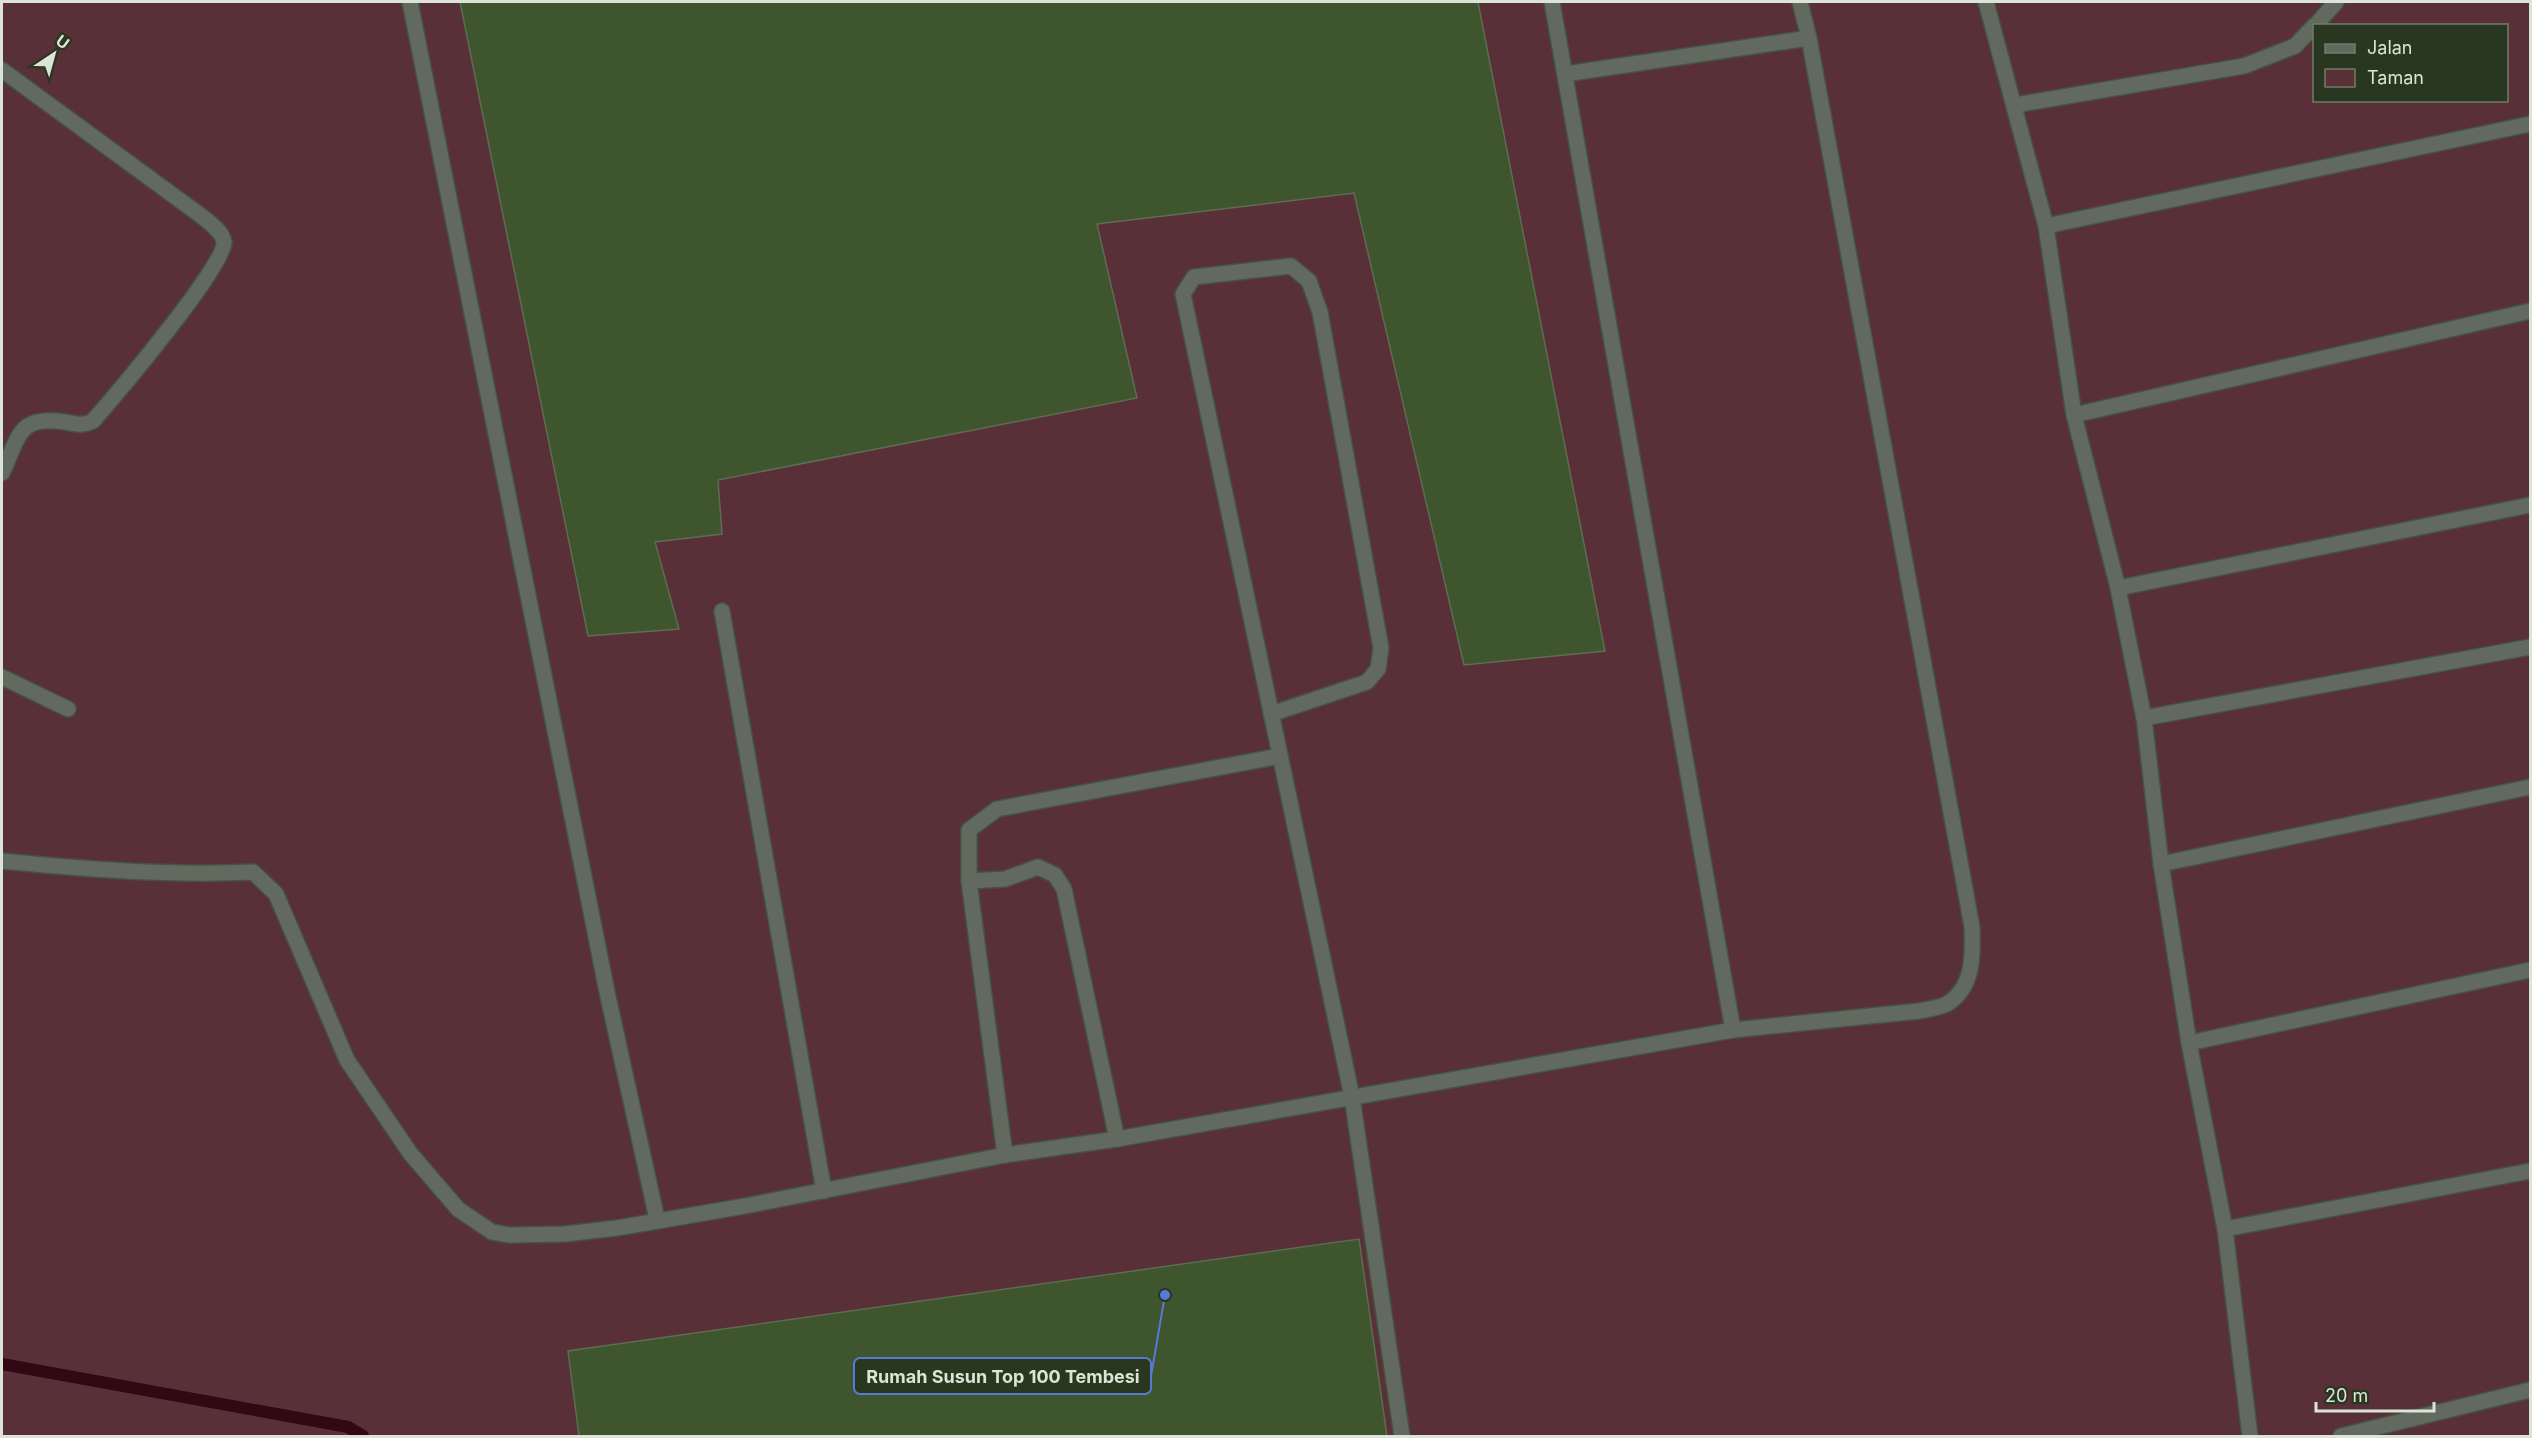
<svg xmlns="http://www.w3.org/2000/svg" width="2532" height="1438" font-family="Inter,sans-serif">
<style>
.green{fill:#5a3038;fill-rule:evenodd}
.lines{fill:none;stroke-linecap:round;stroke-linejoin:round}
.stream{stroke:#310813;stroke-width:12}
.building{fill:#3e552e;stroke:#5d6c53;stroke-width:1.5}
.service-casing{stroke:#45523d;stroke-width:18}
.minor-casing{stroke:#45523d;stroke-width:18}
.service{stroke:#62695e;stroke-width:15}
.minor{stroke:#62695e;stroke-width:15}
.leader{fill:none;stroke:#567bd7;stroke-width:2}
.callout-dot{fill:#567bd7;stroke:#293620;stroke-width:2}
.callout{fill:#293620;stroke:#567bd7;stroke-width:2}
.callout-label{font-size:18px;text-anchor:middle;font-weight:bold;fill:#dbe4d6}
</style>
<rect width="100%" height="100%" fill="#293620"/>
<path class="green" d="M2 2H2530V1436H2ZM2314 26H2506V100H2314Z"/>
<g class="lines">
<path class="stream" d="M2 1364 348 1427 363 1436"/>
</g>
<g class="building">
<path d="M460 2H1478L1605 651 1464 665 1354 193 1097 224 1137 398 718 480 722 534 655 542 679 629 588 636Z"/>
<path d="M1359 1239 1387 1436H579L568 1351Z"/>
</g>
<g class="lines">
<g class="service-casing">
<g id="service">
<path d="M410 2 607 992 657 1219"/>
<path d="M1552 2 1733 1030"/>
<path d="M1565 74 1809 38"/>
<path d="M722 611 824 1191"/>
<path d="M2 677 68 709"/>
<path d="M1271 714 1367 682 1378 669 1381 648 1320 312 1309 281 1291 266 1194 277 1183 294 1352 1097 1402 1436"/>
<path d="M2 861C85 869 168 876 253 872L276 894 347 1060 410 1153 458 1209 492 1232 510 1235 565 1234 617 1228 745 1206 1005 1155 1117 1139 1733 1030 1919 1011C1927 1009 1939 1008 1947 1004 1974 987 1973 955 1972 927L1809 38 1800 2"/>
<path d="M969 881V830L997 809 1280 756"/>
<path d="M1005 1155 969 881 1005 879 1038 867 1055 875 1064 889 1117 1139"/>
</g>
</g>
<g class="minor-casing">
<g id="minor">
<path d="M1986 2 2046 226 2074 415 2118 588 2144 718 2161 864 2189 1043 2225 1229 2250 1436"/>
<path d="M2315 26 2336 2"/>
<path d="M2 70 200 215C208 221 223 232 224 242 226 265 114 397 93 421 84 426 75 424 65 422 18 415 20 435 2 473"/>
<path d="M2015 105 2244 66 2295 46 2314 26"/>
<path d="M2046 226 2530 124"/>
<path d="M2074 415 2530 311"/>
<path d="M2118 588 2530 505"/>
<path d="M2144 718 2530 647"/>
<path d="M2161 864 2530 787"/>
<path d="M2189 1043 2530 970"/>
<path d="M2225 1229 2530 1171"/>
<path d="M2341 1436 2530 1390"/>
</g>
</g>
<use href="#service" class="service"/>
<use href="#minor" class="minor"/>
</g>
<path class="leader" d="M1165 1295L1151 1376"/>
<circle class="callout-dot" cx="1165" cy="1295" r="6"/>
<rect class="callout" x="854" y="1358" width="297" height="36" rx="6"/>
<g class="callout-label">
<text x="1003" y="1383">Rumah Susun Top 100 Tembesi</text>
</g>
<rect width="2532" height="1438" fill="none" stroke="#dbe4d6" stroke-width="6"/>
<rect x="2313" y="24" width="195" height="78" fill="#293620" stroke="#707c69" stroke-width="1.5"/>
<rect x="2325" y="44" width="30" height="9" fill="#62695e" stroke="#707c69" stroke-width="1.5"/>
<text x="2367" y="54" font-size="18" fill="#dbe4d6">Jalan</text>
<rect x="2325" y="69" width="30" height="18" fill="#5a3038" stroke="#707c69" stroke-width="1.5"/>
<text x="2367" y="84" font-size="18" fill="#dbe4d6">Taman</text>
<g transform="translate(54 54) rotate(36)" stroke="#293620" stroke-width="4.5" paint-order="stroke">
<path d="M0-4.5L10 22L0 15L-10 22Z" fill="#dbe4d6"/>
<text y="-9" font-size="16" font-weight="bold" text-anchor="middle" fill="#dbe4d6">U</text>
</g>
<path d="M2316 1402v9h118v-9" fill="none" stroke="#dbe4d6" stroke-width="3"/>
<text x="2325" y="1402" font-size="18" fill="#dbe4d6" stroke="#293620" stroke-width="4.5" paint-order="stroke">20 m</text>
</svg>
